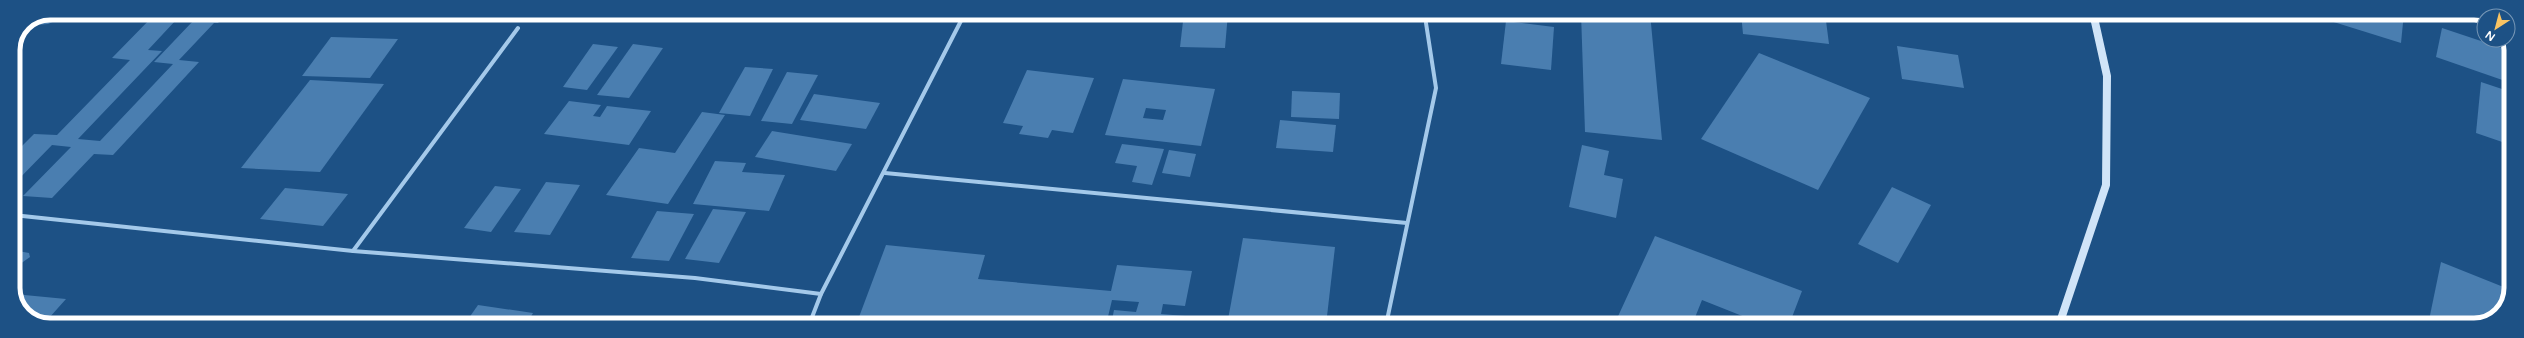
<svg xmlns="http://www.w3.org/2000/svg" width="2524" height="338" font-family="'Varela Round',sans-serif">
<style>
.building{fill:#4a7eb0;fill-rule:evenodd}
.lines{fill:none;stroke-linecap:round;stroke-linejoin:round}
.street{stroke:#a4c9ea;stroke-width:4}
.secondary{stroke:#d0e4f8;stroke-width:8}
.rim{fill:none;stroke:#fff;stroke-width:5}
</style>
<rect width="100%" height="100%" fill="#1d5185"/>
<g class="building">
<path d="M50 13H73L48 24 36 25 25 23Z"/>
<path d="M156 13H227L218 23H214L179 60 199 62 113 155 94 154 52 198 23 196 71 147 52 145 13 185V155L34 134 57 135 130 60 112 58ZM176 20 193 21 154 62 173 64 100 141 78 139 162 51 148 50Z"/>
<path d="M1184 13H1228L1225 48 1180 47Z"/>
<path d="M1581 13H1650L1662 140 1585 132Z"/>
<path d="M1741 13 1798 17V13H1825L1829 44 1743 34Z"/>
<path d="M2308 13H2404L2401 43 2308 14Z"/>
<path d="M1506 21 1554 27 1551 70 1501 64Z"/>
<path d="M2442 28 2511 51V83L2436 57Z"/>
<path d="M331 37 398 39 370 78 302 76Z"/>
<path d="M593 44 618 47 587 90 563 87Z"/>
<path d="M633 44 663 48 629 98 597 95Z"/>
<path d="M1897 46 1958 55 1964 88 1902 79Z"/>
<path d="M1759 53 1870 98 1818 190 1701 139Z"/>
<path d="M745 67 773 69 750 116 719 113Z"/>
<path d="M1027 70 1094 78 1073 133 1052 130 1048 138 1019 134 1023 126 1003 123Z"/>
<path d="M787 72 818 75 792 124 761 121Z"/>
<path d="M1123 79 1215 89 1201 146 1105 135ZM1146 108 1166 110 1163 120 1143 118Z"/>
<path d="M310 80 384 84 320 172 241 168Z"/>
<path d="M2481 82 2511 92V145L2476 133Z"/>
<path d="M1292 91 1340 93 1339 119 1291 117Z"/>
<path d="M814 94 880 103 866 129 800 120Z"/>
<path d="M569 101 601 105 593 116 600 117 607 106 651 111 629 145 544 134Z"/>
<path d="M702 112 725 115 668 204 606 195 639 148 675 153Z"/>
<path d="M1280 120 1336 125 1333 152 1276 148Z"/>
<path d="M772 131 852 144 836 171 755 157Z"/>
<path d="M1122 144 1164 149 1152 185 1132 182 1137 166 1115 163Z"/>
<path d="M1582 145 1609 151 1604 175 1623 179 1616 218 1569 207Z"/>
<path d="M1169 150 1196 154 1190 177 1162 173Z"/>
<path d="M715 161 746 163 742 172 785 175 769 211 693 204Z"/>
<path d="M546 182 580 185 550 235 514 232Z"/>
<path d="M495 186 521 189 491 232 464 228Z"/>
<path d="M1892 187 1931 205 1898 263 1858 244Z"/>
<path d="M285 188 348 194 323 226 260 219Z"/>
<path d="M713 209 746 212 719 263 685 259Z"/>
<path d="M657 211 694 214 669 261 631 258Z"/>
<path d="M1655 236 1802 291 1789 325H1765L1702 300 1692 325H1614Z"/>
<path d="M1243 238 1335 247 1326 325H1227Z"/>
<path d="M886 245 985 255 978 279 1111 291 1117 265 1192 271 1185 306 1163 304 1161 314 1185 316 1184 325H1111L1114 310 1136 312 1139 302 1112 300 1106 325H856Z"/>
<path d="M13 250 29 253 30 257 13 269Z"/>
<path d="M2441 262 2511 290 2499 316 2474 325H2428Z"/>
<path d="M14 294 66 299 49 318 112 325H45L24 314Z"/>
<path d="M478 305 533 313 526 325H464Z"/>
</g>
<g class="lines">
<g class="street">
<path d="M885 173 1407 223"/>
<path d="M13 215 353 251 695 278 821 294"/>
<path d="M353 251 518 28"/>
<path d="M809 325 821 294 965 13"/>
<path d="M1386 325 1436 88 1426 23"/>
</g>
<path class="secondary" d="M2059 325 2106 185 2107 76 2093 13"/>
</g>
<path d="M0 0H2524V338H0ZM50 20H2474A30 30 0 0 1 2504 50V288A30 30 0 0 1 2474 318H50A30 30 0 0 1 20 288V50A30 30 0 0 1 50 20Z" fill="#1d5185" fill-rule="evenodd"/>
<path class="rim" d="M50 20H2474A30 30 0 0 1 2504 50V288A30 30 0 0 1 2474 318H50A30 30 0 0 1 20 288V50A30 30 0 0 1 50 20Z"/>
<g transform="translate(2496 28) rotate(216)"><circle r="19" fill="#1d5185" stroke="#7797b6"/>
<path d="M0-3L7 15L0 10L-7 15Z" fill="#fac463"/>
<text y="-6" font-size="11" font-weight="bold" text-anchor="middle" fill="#ffffff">N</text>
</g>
</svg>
